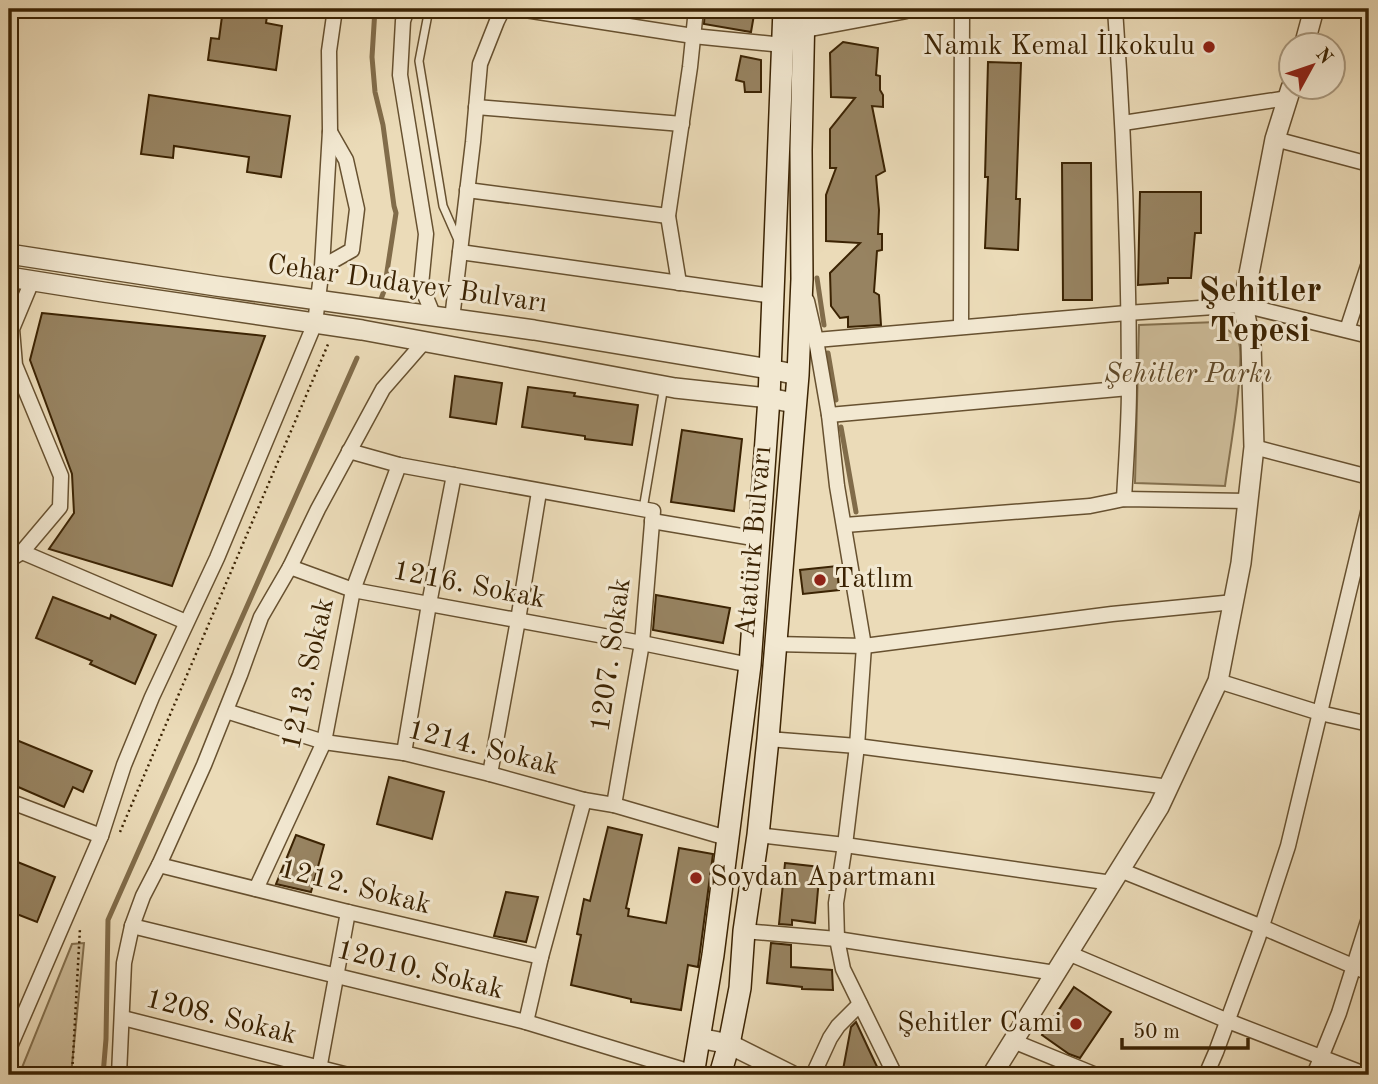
<svg xmlns="http://www.w3.org/2000/svg" width="1378" height="1084" font-family="'Old Standard TT',serif">
<style>
.green{fill:#cdbc99;stroke:#84704e;stroke-width:2}
.lines{fill:none;stroke-linecap:round;stroke-linejoin:round}
.stream{stroke:#816c4a;stroke-width:5}
.building{fill:#978361;stroke:#3b2303;stroke-width:2}
.service-casing{stroke:#675130;stroke-width:10}
.minor-casing{stroke:#675130;stroke-width:17}
.tertiary-casing{stroke:#675130;stroke-width:22}
.secondary-casing{stroke:#3b2303;stroke-width:24}
.path{stroke:#3b2303;stroke-width:2.5;stroke-dasharray:2 3.5;stroke-linecap:butt}
.service{stroke:#f2e8d1;stroke-width:7}
.minor{stroke:#f2e8d1;stroke-width:14}
.tertiary{stroke:#f2e8d1;stroke-width:19}
.secondary{stroke:#f2e8d1;stroke-width:21}
.poi-dot{fill:#8f2418;stroke:#f2e8d1;stroke-width:2.5}
.labels{text-anchor:middle;dominant-baseline:central;stroke-width:6;stroke-linejoin:round;paint-order:stroke}
.poi-label{font-size:28px;fill:#3b2303;stroke:#f2e8d1;text-anchor:end}
.street-label{font-size:28px;fill:#3b2303;stroke:#f2e8d1}
.park-label{font-size:28px;font-style:italic;fill:#604928;stroke:#f2e8d1}
.district-label{font-size:35px;font-weight:bold;fill:#3b2303;stroke:#f2e8d1}
</style>
<rect width="100%" height="100%" fill="#ebdbb8"/>
<filter id="stains"><feTurbulence type="fractalNoise" baseFrequency=".00286" numOctaves="4"/><feColorMatrix values="0 0 0 0 .2 0 0 0 0 .09 0 0 0 0 .02 0 0 0 .5 -.17"/></filter>
<radialGradient id="worn" r=".72"><stop offset=".6" stop-color="#630" stop-opacity="0"/><stop offset="1" stop-color="#630" stop-opacity=".3"/></radialGradient>
<g class="green">
<path d="M1217 322C1223 327 1234 333 1238 340 1247 357 1228 461 1225 486L1135 483 1139 325Z"/>
<path d="M84 943 71 1075H19L72 944Z"/>
</g>
<g class="lines">
<g class="stream">
<path d="M375 9 372 57 375 92 383 125 394 206 396 213 384 291 381 299"/>
<path d="M817 278 824 325"/>
<path d="M828 353 836 400"/>
<path d="M841 427 856 512"/>
<path d="M103 1075 106 1039 108 920 357 358"/>
</g>
</g>
<g class="building">
<path d="M223 9H268L266 23 282 26 276 70 208 60 211 38 219 39Z"/>
<path d="M705 9H755L751 32 704 24Z"/>
<path d="M843 42 878 48 876 75 880 76V90L883 95V107L872 106 885 171 876 176 879 210 878 234H882V250L877 251 874 292 879 295 881 325 848 327V317L840 318 831 306 830 273 860 243 826 241V195L836 168H830V129L855 98 831 97 830 53Z"/>
<path d="M741 56 761 60V92H745L744 82 736 80Z"/>
<path d="M988 62 1021 63 1016 199H1020L1018 250 985 248 988 177H985Z"/>
<path d="M149 95 290 116 281 177 247 172 249 157 174 146 173 158 141 154Z"/>
<path d="M1062 163H1091L1092 300H1063Z"/>
<path d="M1140 192H1201V233H1195L1191 278H1168V283L1138 285Z"/>
<path d="M42 313 265 336 172 586 49 549 74 513 72 474 30 360Z"/>
<path d="M455 376 502 383 496 424 450 417Z"/>
<path d="M528 387 575 393 574 396 638 405 632 445 585 439V436L522 427Z"/>
<path d="M682 430 742 439 734 511 671 502Z"/>
<path d="M837 566 839 590 803 594 800 570Z"/>
<path d="M656 595 730 608 723 643 653 630Z"/>
<path d="M53 597 110 619 111 615 156 635 135 684 90 664 92 661 36 638Z"/>
<path d="M9 737 92 771 83 792 73 787 64 807 9 783Z"/>
<path d="M389 777 444 792 432 839 377 824Z"/>
<path d="M608 827 642 835 626 908 629 909 628 916 666 923 679 848 713 854 698 967 688 965 681 1010 631 1002V999L571 985 581 935 577 934 584 899 590 901Z"/>
<path d="M296 835 324 845 311 892 276 884Z"/>
<path d="M15 861 55 877 37 922 9 911V877Z"/>
<path d="M785 863 820 867 815 923 792 920V925L779 924Z"/>
<path d="M506 892 538 897 526 942 494 936Z"/>
<path d="M771 943 791 945V967L832 970 833 990 802 989V987L767 983Z"/>
<path d="M1074 987 1111 1012 1080 1058 1069 1054 1042 1035Z"/>
<path d="M856 1022 870 1052 881 1075H842L851 1027Z"/>
</g>
<g class="lines">
<g class="service-casing">
<g id="service">
<path d="M429 9 419 61 443 206 458 240"/>
<path d="M643 509 664 386"/>
</g>
</g>
<g class="minor-casing">
<g id="minor">
<path d="M407 9 403 21 400 75 426 234 421 285 434 317"/>
<path d="M519 9 693 36 783 45"/>
<path d="M1115 9C1124 134 1129 261 1129 387 1129 424 1126 462 1124 499"/>
<path d="M476 107 682 124"/>
<path d="M1123 123 1288 98"/>
<path d="M1275 139 1369 164"/>
<path d="M467 190 668 216"/>
<path d="M460 252 773 296"/>
<path d="M322 267 352 250 357 209 346 160 330 132"/>
<path d="M679 283 668 216 690 67 696 9"/>
<path d="M807 301 816 340 829 415 837 486 864 646 857 746 845 845 836 903 837 939 843 969 895 1075"/>
<path d="M452 319 473 142 480 64 497 21 503 9"/>
<path d="M961 327 962 9"/>
<path d="M1347 330 1369 263"/>
<path d="M816 340 1127 313 1243 305 1369 336"/>
<path d="M829 415 1129 388"/>
<path d="M1254 447 1369 477"/>
<path d="M349 451 399 465 653 511 642 643 614 805"/>
<path d="M652 521 759 539"/>
<path d="M845 525 1090 506 1124 499 1248 501"/>
<path d="M22 552 186 622"/>
<path d="M9 560 22 552 60 507 61 476 15 365 12 329 32 281"/>
<path d="M290 567 353 590 642 643 750 665"/>
<path d="M775 644 864 646 1112 614 1234 602"/>
<path d="M1218 681 1320 713 1369 724"/>
<path d="M226 711 324 742 404 753 490 774 584 800 614 805 727 838"/>
<path d="M768 739 857 746 1169 787"/>
<path d="M404 753 429 604 454 475"/>
<path d="M490 774 518 620 539 492"/>
<path d="M9 801 101 836"/>
<path d="M758 835 845 845 1112 883"/>
<path d="M159 865 348 912 541 957"/>
<path d="M1120 870 1262 927 1369 973"/>
<path d="M256 889 324 742 353 590 399 465"/>
<path d="M132 926 526 1022 694 1073"/>
<path d="M744 931 837 939 1055 973"/>
<path d="M1068 953 1228 1021 1367 1075"/>
<path d="M123 1018 348 1075"/>
<path d="M526 1022 541 957 584 800"/>
<path d="M1013 1041 1096 1075"/>
<path d="M9 1049 101 836 124 765 152 697 217 558 315 323 322 267 330 131 329 51 335 9"/>
<path d="M119 1075 124 963 132 926 143 896 159 865 204 765 240 675 261 617 290 567 318 509 383 389 424 342"/>
<path d="M318 1075 348 912"/>
<path d="M813 1075 830 1038 838 1026 860 1004"/>
<path d="M1206 1075 1216 1052 1258 938 1288 846 1369 508"/>
<path d="M1314 1075 1339 1013 1369 918"/>
</g>
</g>
<g class="tertiary-casing">
<g id="tertiary">
<path d="M802 28 904 9"/>
<path d="M1304 46 1314 9"/>
<path d="M9 254 216 286 534 330 769 369 798 375"/>
<path d="M9 277 103 292 362 330 675 388 769 398 794 403"/>
<path d="M699 1038 729 1044 791 1075"/>
<path d="M992 1075 1159 807 1218 681 1241 563 1254 447 1251 344 1243 305 1275 139 1291 88"/>
</g>
</g>
<g class="secondary-casing">
<g id="secondary">
<path d="M693 1075 713 955 750 665 769 398 784 9"/>
<path d="M720 1075 729 1044 740 988 744 931 758 835 768 739 798 375 802 279 801 150 804 9"/>
</g>
</g>
<g class="path">
<path d="M120 832 329 342"/>
<path d="M72 1075 80 928"/>
</g>
<use href="#service" class="service"/>
<use href="#minor" class="minor"/>
<use href="#tertiary" class="tertiary"/>
<use href="#secondary" class="secondary"/>
</g>
<g class="poi-dot">
<circle cx="1209" cy="47" r="7"/>
<circle cx="820" cy="580" r="7"/>
<circle cx="696" cy="878" r="7"/>
<circle cx="1076" cy="1024" r="7"/>
</g>
<g class="labels">
<g class="poi-label">
<text x="1195" y="47">Namık Kemal İlkokulu</text>
<text x="834" y="580" text-anchor="start">Tatlım</text>
<text x="710" y="878" text-anchor="start">Soydan Apartmanı</text>
<text x="1062" y="1024">Şehitler Cami</text>
</g>
<g class="street-label">
<text transform="translate(407 285) rotate(8)">Cehar Dudayev Bulvarı</text>
<text transform="translate(755 542) rotate(-85)">Atatürk Bulvarı</text>
<text transform="translate(469 586) rotate(11)">1216. Sokak</text>
<text transform="translate(612 655) rotate(-82)">1207. Sokak</text>
<text transform="translate(309 674) rotate(-77)">1213. Sokak</text>
<text transform="translate(483 749) rotate(14)">1214. Sokak</text>
<text transform="translate(355 888) rotate(14)">1212. Sokak</text>
<text transform="translate(420 971) rotate(14)">12010. Sokak</text>
<text transform="translate(221 1018) rotate(14)">1208. Sokak</text>
</g>
<g class="park-label">
<text x="1188" y="375">Şehitler Parkı</text>
</g>
<g class="district-label">
<text x="1260" y="291">Şehitler<tspan x="1260" dy="40">Tepesi</tspan></text>
</g>
</g>
<rect width="1378" height="1084" fill="none" stroke="#ebdbb8" stroke-width="35"/>
<rect x="10" y="10" width="1357" height="1063" fill="none" stroke="#3b2303" stroke-width="3.5"/>
<rect x="18" y="18" width="1343" height="1049" fill="none" stroke="#3b2303" stroke-width="2"/>
<g transform="translate(1312 66) rotate(50)"><circle r="33" fill="#f2e8d1" stroke="#a9997f" stroke-width="2"/>
<path d="M0-5L12 26L0 18L-12 26Z" fill="#8f2418"/>
<text y="-10" font-size="19" font-weight="bold" text-anchor="middle" fill="#3b2303">N</text>
</g>
<path d="M1122 1038v10h126v-10" fill="none" stroke="#3b2303" stroke-width="3.5"/>
<text x="1133" y="1038" font-size="21" fill="#3b2303" stroke="#f2e8d1" stroke-width="5" paint-order="stroke">50 m</text>
<rect width="100%" height="100%" filter="url(#stains)"/>
<rect width="100%" height="100%" fill="url(#worn)"/>
</svg>
